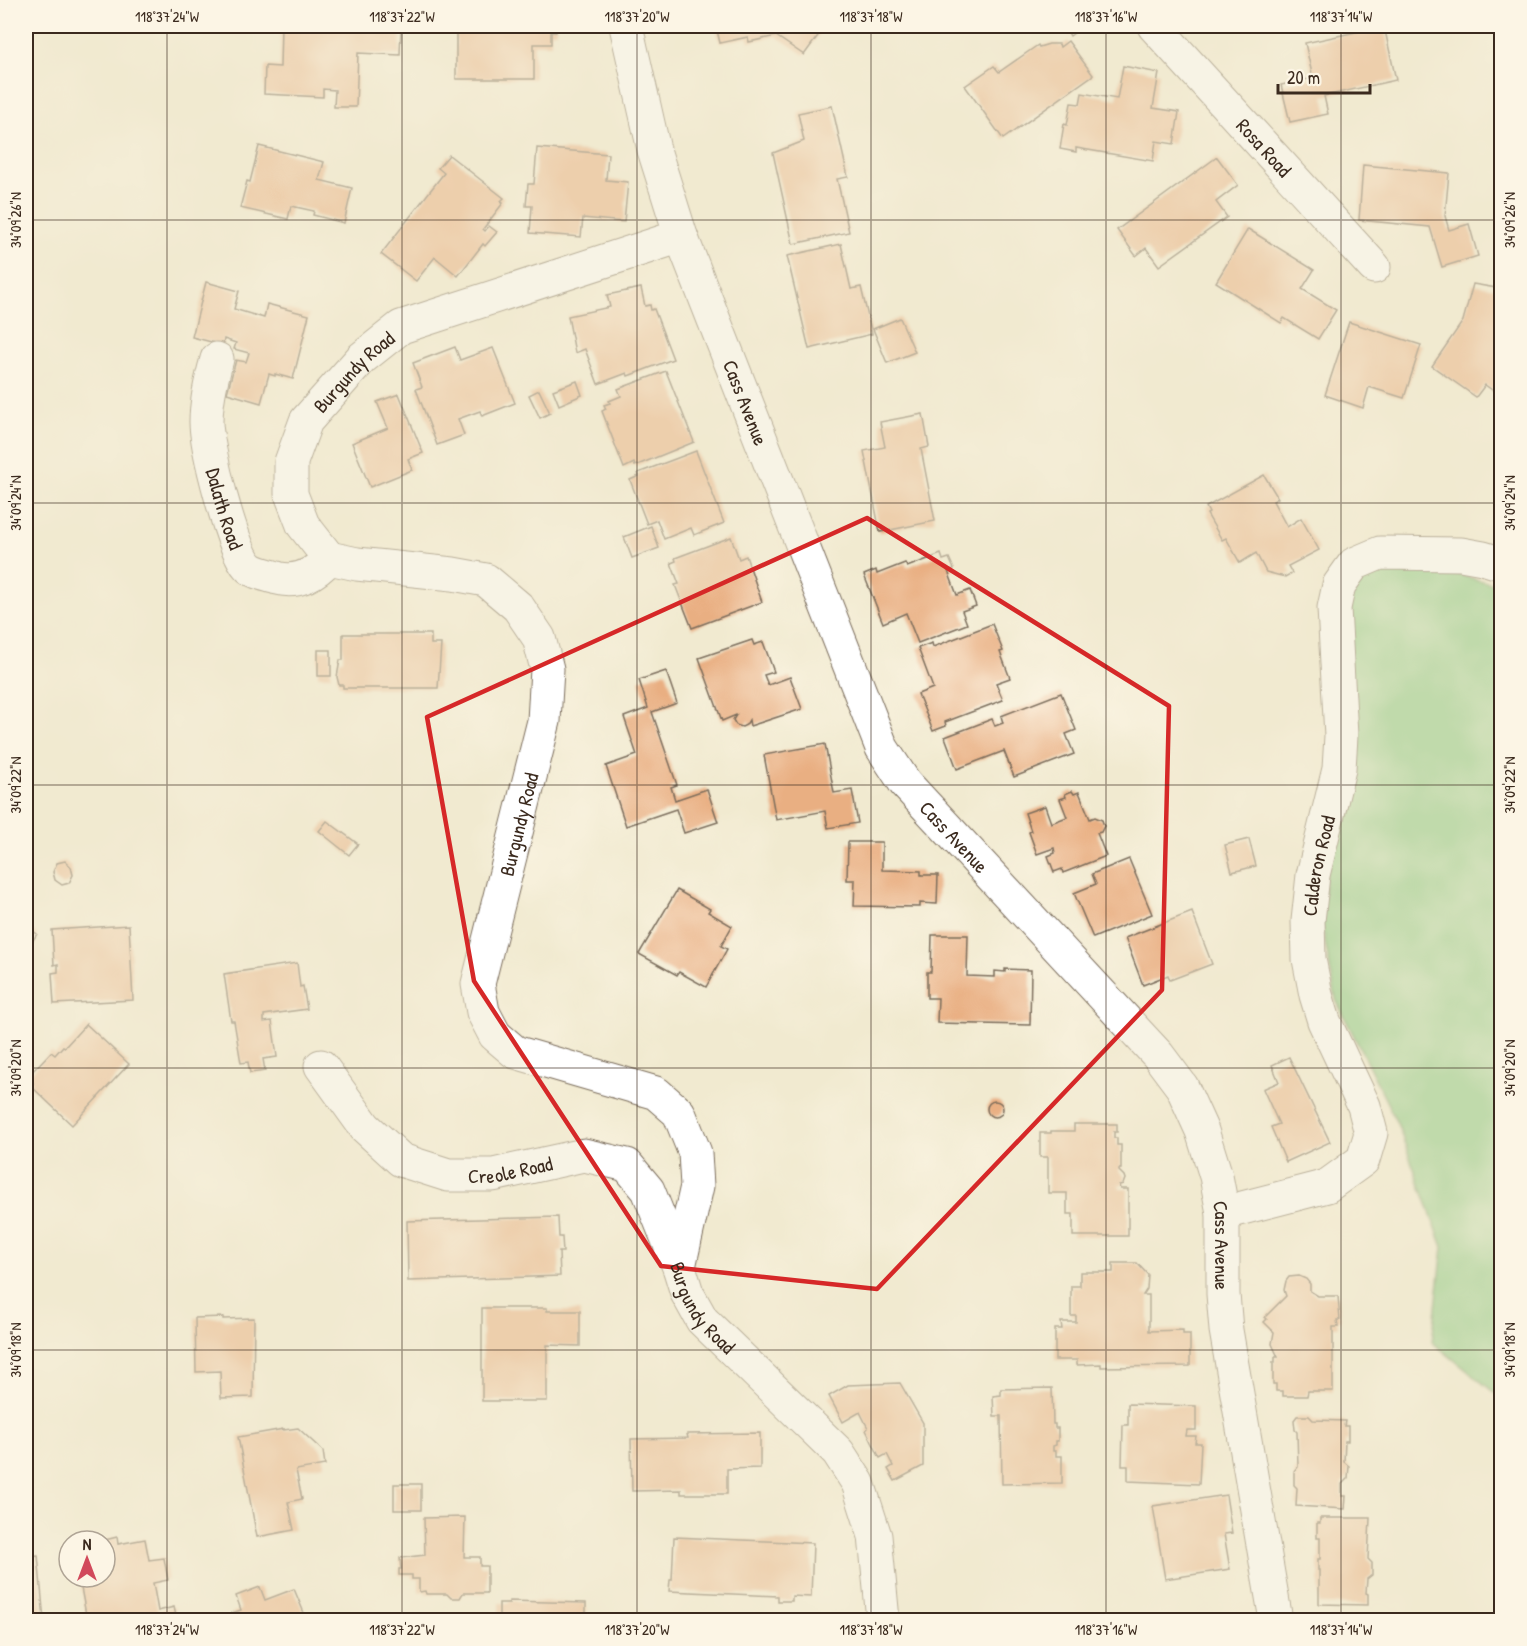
<svg xmlns="http://www.w3.org/2000/svg" width="1527" height="1646" font-family="'Patrick Hand',sans-serif">
<style>
.green{fill:#86c77f;stroke:#60784e;stroke-width:1.5}
.building{fill:#e9af82}
.lines{fill:none;stroke-linecap:round;stroke-linejoin:round}
.street-casing{stroke:#7b6d5c;stroke-width:35}
.street{stroke:#fff;stroke-width:33}
.marked{fill:none;stroke:#d62828;stroke-width:4.5;stroke-linejoin:round}
.ticks{fill:none;stroke:#3b2a1e;stroke-width:1.5;stroke-opacity:0.45}
.labels{text-anchor:middle;dominant-baseline:central;stroke-width:4.5;stroke-linejoin:round;paint-order:stroke}
.street-label{font-size:20px;fill:#3b2a1e;stroke:#fcf5e5}
.neatline{fill:none;stroke:#3b2a1e;stroke-width:2}
.ticks-label{font-size:15px;text-anchor:middle;fill:#3b2a1e}
</style>
<rect width="100%" height="100%" fill="#fcf5e5"/>
<filter id="ink" filterUnits="userSpaceOnUse"><feTurbulence type="fractalNoise" baseFrequency=".0167" numOctaves="2"/><feDisplacementMap in="SourceGraphic" scale="12" xChannelSelector="R" yChannelSelector="G"/><feConvolveMatrix kernelMatrix="1 2 1 2 8 2 1 2 1" color-interpolation-filters="sRGB"/></filter>
<filter id="wash" filterUnits="userSpaceOnUse"><feTurbulence type="fractalNoise" baseFrequency=".008" numOctaves="4" result="noise"/><feDisplacementMap in="SourceGraphic" scale="24" xChannelSelector="R" yChannelSelector="G"/><feGaussianBlur stdDeviation="1.35" result="paint"/><feColorMatrix in="noise" values="0 0 0 0 0 0 0 0 0 0 0 0 0 0 0 0 0 1.4 0 .05"/><feComposite in="paint" operator="in"/></filter>
<g filter="url(#wash)">
<rect width="100%" height="100%" fill="#f1ead0"/>
<path class="green" d="M1431 567 1501 586V1398L1432 1342 1443 1247 1397 1123 1336 1000 1322 926 1345 595 1373 570Z"/>
<g id="blocks">
<g class="building">
<path d="M281 26H321V28L363 29V26H401L400 55 358 53 356 107H334L335 90 323 89V97L264 94 265 66 280 67Z"/>
<path d="M453 26H556V32H551V44H534V79H456V33H453Z"/>
<path d="M716 26H825L804 55 776 36 749 42 748 37 720 43Z"/>
<path d="M1064 26H1081L1082 27 1070 36Z"/>
<path d="M1384 26 1396 80 1324 96 1328 114 1290 122 1281 85 1313 78 1305 43Z"/>
<path d="M1068 41 1093 75 1003 139 965 86 994 66 999 72 1038 45 1039 47 1049 44H1059L1060 47Z"/>
<path d="M1123 66 1159 73 1153 108 1179 112 1174 144 1156 141 1153 161 1076 148V152L1060 149 1064 124 1067 125 1071 103 1080 104 1082 93 1117 99Z"/>
<path d="M832 106 848 177 837 179 849 232 793 244 773 153 804 141 798 113Z"/>
<path d="M259 146 324 162 319 180 352 188 344 223 313 215 314 211 291 206 288 219 240 208 247 181 250 182Z"/>
<path d="M537 148 608 154 606 180 628 182 624 222 583 218 581 237 530 233 532 206H526L528 184H534Z"/>
<path d="M449 155 504 198 501 201 503 203 483 229 485 231 489 226 497 232 485 246 483 244 458 276 435 257 416 281 381 254 444 173 438 168Z"/>
<path d="M1217 157 1238 185 1216 202 1227 217 1159 266 1146 248 1136 256 1117 230Z"/>
<path d="M1363 165 1449 173 1445 216 1449 230 1469 224 1478 256 1442 267 1430 227 1359 220Z"/>
<path d="M1248 229 1314 270 1302 289 1336 310 1318 339 1284 318 1281 323 1216 282Z"/>
<path d="M841 244 851 289 861 287 872 334 809 349 787 256Z"/>
<path d="M206 282 239 291 234 309 264 318 267 304 309 315 293 379 275 374V376L269 374 261 403 227 393 236 360 246 362 249 353 234 349 236 343 224 339 223 345 192 337Z"/>
<path d="M1473 284 1502 289V390L1498 394 1485 385 1476 397 1432 366 1463 321Z"/>
<path d="M641 288 645 306 650 305 651 310 654 309 673 359 628 376 627 373 598 384 585 349 575 353 568 316 610 307 607 295Z"/>
<path d="M900 318 915 352 887 363 873 329Z"/>
<path d="M1349 322 1421 345 1404 398 1369 387 1363 408 1325 395Z"/>
<path d="M455 347 460 360 493 348 515 403 482 416 480 411 458 419 464 435 437 445 416 389 422 387 413 363Z"/>
<path d="M666 371 694 442 635 466 634 463 624 468 602 411 606 409 604 405 610 403 609 401 621 396 618 389Z"/>
<path d="M577 381 582 395 559 405 553 390Z"/>
<path d="M539 390 550 413 540 418 529 395Z"/>
<path d="M399 394 423 453 408 459 412 470 370 487 352 443 388 428 377 402Z"/>
<path d="M923 414 929 447 921 449 935 521 880 532 864 451 885 447 880 422Z"/>
<path d="M696 451 724 523 694 535 691 528 664 539 657 520 647 524 630 480 639 476 638 473Z"/>
<path d="M1264 475 1278 498 1273 501 1287 527 1301 518 1319 550 1288 566 1292 573 1285 577 1266 572 1256 553 1240 563 1226 538 1222 540 1207 514 1209 513 1206 507Z"/>
<path d="M651 526 659 548 632 558 624 537Z"/>
<path d="M731 537 739 559 746 556 762 602 692 628 675 585 679 584 671 563 676 561 675 558Z"/>
<path d="M941 554 943 560 949 558 954 569 948 571 957 595 970 590 976 606 962 611 967 624 918 643 906 613 883 623 864 575 876 570 877 574 905 563 907 567Z"/>
<path d="M992 624 1003 651 1000 652 1010 678 996 683 1003 700 945 722 946 726 933 731 918 694 933 688 918 648 932 643 933 647Z"/>
<path d="M343 634H431V644H441L438 688H343V685H339L337 677 340 660H343Z"/>
<path d="M752 640 754 645 763 642 774 672 764 675 768 685 790 677 802 709 750 726 749 720 746 725 742 727 736 725 733 720 736 715 722 721 699 658Z"/>
<rect x="318" y="650" width="13" height="26"/>
<path d="M666 671 677 703 652 712 677 785 671 787 675 800 707 789 718 822 684 833 676 809 626 826 606 766 637 755 624 717 648 708 639 680Z"/>
<path d="M1061 693 1076 730 1066 734 1074 754 1014 777 1004 751 957 769 945 737 992 719 995 726 1003 723 1001 716Z"/>
<path d="M825 744 834 793 852 790 858 823 828 828 825 811 776 820 764 755Z"/>
<path d="M1072 791 1074 794 1079 792 1090 819 1095 817 1102 820 1104 826 1101 832 1097 833 1106 856 1063 873 1062 869 1054 872 1048 856 1055 853 1054 848 1037 854 1029 832 1031 831 1025 813 1045 806 1051 823 1067 817 1060 799 1066 797 1065 794Z"/>
<path d="M327 821 358 844 349 855 319 831Z"/>
<path d="M1249 839 1256 866 1232 872 1225 845Z"/>
<path d="M848 842H882V870L921 871V875H938L937 904 920 903V907L854 906 855 880H847Z"/>
<path d="M1129 859 1152 914 1093 938 1074 893 1096 884 1092 874Z"/>
<path d="M65 861 71 867 73 875 69 883 62 885 55 880 53 872 57 863Z"/>
<path d="M677 890 710 909 708 912 732 926 721 946 727 949 706 987 679 972 677 975 639 954Z"/>
<path d="M1192 912 1212 964 1170 980 1168 975 1143 985 1125 938Z"/>
<path d="M129 925 133 1000 54 1004 52 973 58 972V964L54 965 52 930Z"/>
<path d="M29 928 37 934 30 945 26 942V932Z"/>
<path d="M932 935H968L967 976 995 977V971L1005 972V969L1031 970 1030 1025 937 1023 938 998H927V972H931Z"/>
<path d="M297 963 300 987 303 986 307 1009 264 1015V1022L272 1021 277 1057 263 1059 265 1071 250 1073 248 1062 241 1063 234 1021H231L224 974Z"/>
<path d="M86 1024 129 1064 72 1125 30 1085 33 1083 27 1077 51 1052 55 1055 63 1046 65 1047Z"/>
<path d="M1289 1057 1330 1142 1286 1162 1271 1127 1279 1124 1263 1089 1279 1082 1272 1065Z"/>
<circle cx="995" cy="1109" r="8"/>
<path d="M1074 1124H1117V1132H1114V1138H1117V1145H1121V1169H1119V1171L1124 1176 1125 1179 1123 1184 1119 1185 1120 1189H1128V1236H1073V1214H1067V1193H1048V1157H1040V1133H1051V1131H1074Z"/>
<path d="M558 1217 559 1237H562L563 1252H559L560 1276 408 1281 407 1221Z"/>
<path d="M1113 1263H1137L1148 1275 1147 1289 1143 1295H1149V1331L1183 1330V1334H1190V1366L1101 1367V1364L1077 1365V1360H1055V1329H1062L1061 1322H1076V1316H1071V1286H1080V1272H1113Z"/>
<path d="M1299 1276 1306 1279 1310 1284V1291L1318 1296H1338L1340 1320H1337L1338 1327H1333V1391H1308L1307 1396H1283V1391H1276V1384H1273V1362H1275V1357H1278L1272 1344 1274 1332 1264 1322 1267 1319 1265 1317 1286 1296 1284 1290 1286 1281 1289 1277Z"/>
<path d="M482 1308H547V1311H580V1346L547 1345V1401H482Z"/>
<path d="M223 1317V1319L254 1318 253 1397 221 1398 220 1371 196 1372 195 1318Z"/>
<path d="M900 1383 923 1423V1466L895 1481 888 1469 893 1466 887 1454 880 1458 866 1430 868 1428 860 1412 843 1422 829 1396 848 1385Z"/>
<path d="M1052 1388 1053 1424H1055V1428H1058V1441H1056V1445L1053 1446V1451H1056V1456H1062V1483L1002 1484 1001 1416H994L993 1396 1001 1395V1389Z"/>
<path d="M1128 1404 1196 1406V1430H1187L1186 1436H1196L1195 1443H1201L1199 1484 1128 1481V1466H1122L1123 1425H1128Z"/>
<path d="M1297 1416H1309L1313 1420 1345 1421 1344 1426H1348V1441H1345L1344 1462 1349 1466 1348 1478 1342 1484V1496H1346L1345 1509 1296 1506 1297 1488 1294 1485V1472L1298 1467 1297 1432 1295 1430 1294 1420Z"/>
<path d="M298 1428 323 1451 325 1465 296 1470 302 1499 288 1502 294 1530 257 1537 238 1437 284 1429V1430Z"/>
<path d="M760 1433V1468L727 1469V1494H681V1490L632 1491 631 1439 688 1438 687 1434Z"/>
<rect x="394" y="1484" width="27" height="26"/>
<path d="M1226 1495 1232 1533 1224 1534 1230 1569 1165 1579 1153 1506Z"/>
<path d="M465 1517 464 1557H480V1566H487V1593H463L460 1598H451L447 1594H426L425 1591 419 1592V1579H412V1575H399V1569H401L400 1558 425 1555 424 1518Z"/>
<path d="M1320 1518H1370L1368 1559 1372 1563V1575L1367 1579 1366 1593 1368 1594V1605L1319 1604V1570H1318V1559H1320V1538H1317V1523H1320Z"/>
<path d="M117 1537 118 1544 145 1539 149 1560 164 1558 168 1580 153 1583 158 1611 174 1607 177 1620H87L79 1577H105V1540Z"/>
<path d="M674 1537 813 1543 811 1597 792 1596V1601H778V1596L669 1591 670 1580H672Z"/>
<path d="M38 1555 44 1620H26V1556Z"/>
<path d="M260 1587 265 1600 294 1589 307 1620H235L232 1613 241 1610 236 1596Z"/>
<path d="M509 1601 586 1603V1620H499V1603H509Z"/>
</g>
</g>
</g>
<g filter="url(#ink)">
<use href="#blocks" fill-opacity="0" stroke="#7b6d5c" stroke-width="1.5"/>
<g class="lines">
<g class="street-casing">
<g id="street">
<path id="s1" d="M626 26 654 150 681 236 882 748 905 783 1158 1055 1182 1087 1202 1131 1216 1176 1223 1213V1294L1226 1330 1276 1620"/>
<path id="s2" d="M1154 26 1374 267"/>
<path id="s3" d="M217 359C211 380 206 400 206 422 206 446 232 550 248 566 254 573 269 575 277 578 298 584 316 573 329 558"/>
<path id="s4" d="M321 1066 365 1127 401 1160 448 1175H493L584 1155 627 1165 648 1190 679 1267 687 1293 702 1320 838 1452 858 1483 875 1536 883 1620"/>
<path id="s5" d="M1223 1213 1327 1186 1363 1160 1371 1133 1364 1106 1324 1021 1316 995 1309 959 1308 921 1313 875 1339 769 1341 736 1334 608 1339 585 1354 564 1380 553 1461 554 1483 558 1502 564"/>
<path id="s6" d="M679 1267 697 1186 695 1153 679 1113 656 1093 515 1052 495 1035 483 1012 478 984 544 721 547 669 539 638 518 607 486 580 453 574 357 564 329 558 303 525 291 494V462L306 421 362 358 401 327 681 236"/>
</g>
</g>
<use href="#street" class="street"/>
</g>
</g>
<path d="M0 0H1527V1646H0ZM867 518 1169 706 1162 990 877 1289 661 1266 474 981 427 717Z" fill="#f1ead0" fill-opacity=".55" fill-rule="evenodd"/>
<path class="marked" d="M867 518 1169 706 1162 990 877 1289 661 1266 474 981 427 717Z"/>
<path class="ticks" d="M167 26V1620M402 26V1620M637 26V1620M871 26V1620M1106 26V1620M1341 26V1620M26 220H1502M26 503H1502M26 785H1502M26 1068H1502M26 1350H1502"/>
<g class="labels">
<g class="street-label">
<text stroke="none"><textPath href="#s2" startOffset="164">Rosa Road</textPath></text>
<text stroke="none"><textPath href="#s6" startOffset="1230">Burgundy Road</textPath></text>
<text stroke="none"><textPath href="#s1" startOffset="396">Cass Avenue</textPath></text>
<text stroke="none"><textPath href="#s3" startOffset="153">Dalath Road</textPath></text>
<text stroke="none"><textPath href="#s6" startOffset="582">Burgundy Road</textPath></text>
<text stroke="none"><textPath href="#s1" startOffset="882">Cass Avenue</textPath></text>
<text stroke="none"><textPath href="#s5" startOffset="460">Calderon Road</textPath></text>
<text stroke="none"><textPath href="#s4" startOffset="236">Creole Road</textPath></text>
<text stroke="none"><textPath href="#s1" startOffset="1386">Cass Avenue</textPath></text>
<text stroke="none"><textPath href="#s4" startOffset="519">Burgundy Road</textPath></text>
</g>
</g>
<rect width="1527" height="1646" fill="none" stroke="#fcf5e5" stroke-width="66"/>
<g transform="translate(87 1559)"><circle r="28" fill="#fcf5e5" stroke="#afa495" stroke-width="1.5"/>
<path d="M0-4.5L10 22L0 15L-10 22Z" fill="#d1495b"/>
<text y="-9" font-size="16" font-weight="bold" text-anchor="middle" fill="#3b2a1e">N</text>
</g>
<path d="M1278 84v9h92v-9" fill="none" stroke="#3b2a1e" stroke-width="3"/>
<text x="1287" y="84" font-size="18" fill="#3b2a1e" stroke="#fcf5e5" stroke-width="4.5" paint-order="stroke">20 m</text>
<rect x="33" y="33" width="1461" height="1580" class="neatline"/>
<g class="ticks-label">
<text x="167" y="22">118°37'24"W</text>
<text x="402" y="22">118°37'22"W</text>
<text x="637" y="22">118°37'20"W</text>
<text x="871" y="22">118°37'18"W</text>
<text x="1106" y="22">118°37'16"W</text>
<text x="1341" y="22">118°37'14"W</text>
<text transform="translate(16 220) rotate(-90)" y="5">34°09'26"N</text>
<text transform="translate(1510 220) rotate(-90)" y="5">34°09'26"N</text>
<text transform="translate(16 503) rotate(-90)" y="5">34°09'24"N</text>
<text transform="translate(1510 503) rotate(-90)" y="5">34°09'24"N</text>
<text transform="translate(16 785) rotate(-90)" y="5">34°09'22"N</text>
<text transform="translate(1510 785) rotate(-90)" y="5">34°09'22"N</text>
<text transform="translate(16 1068) rotate(-90)" y="5">34°09'20"N</text>
<text transform="translate(1510 1068) rotate(-90)" y="5">34°09'20"N</text>
<text transform="translate(16 1350) rotate(-90)" y="5">34°09'18"N</text>
<text transform="translate(1510 1350) rotate(-90)" y="5">34°09'18"N</text>
<text x="167" y="1635">118°37'24"W</text>
<text x="402" y="1635">118°37'22"W</text>
<text x="637" y="1635">118°37'20"W</text>
<text x="871" y="1635">118°37'18"W</text>
<text x="1106" y="1635">118°37'16"W</text>
<text x="1341" y="1635">118°37'14"W</text>
</g>
</svg>
